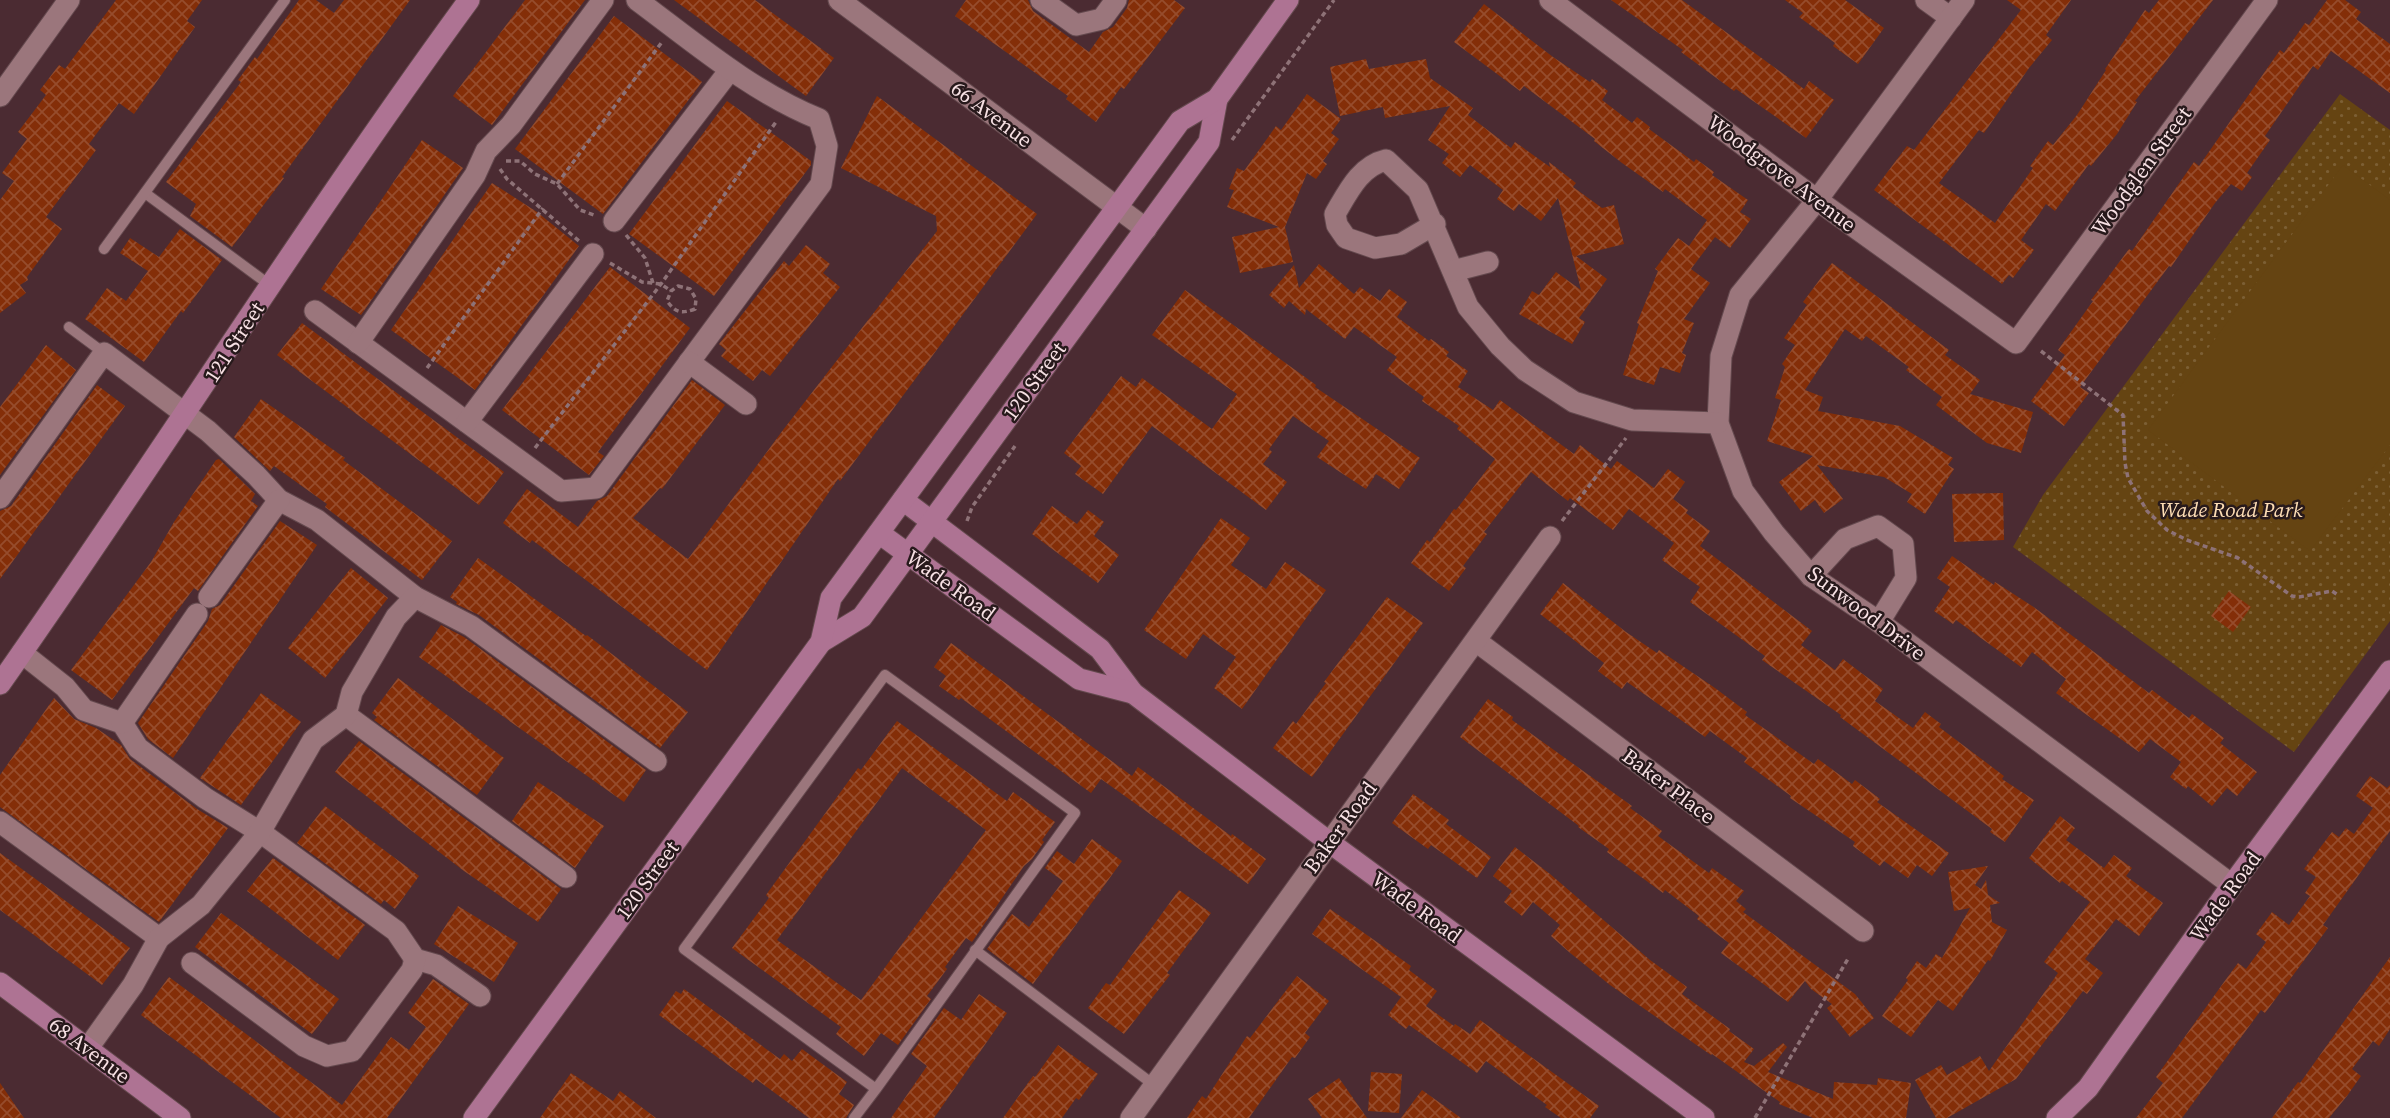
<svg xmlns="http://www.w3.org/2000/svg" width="2390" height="1118" font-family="'Source Serif 4',serif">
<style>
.green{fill:url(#green-dots)}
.pitch{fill:#654412}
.building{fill:url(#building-cross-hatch);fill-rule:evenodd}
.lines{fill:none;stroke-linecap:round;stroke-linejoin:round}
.lane-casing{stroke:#64494e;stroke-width:12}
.street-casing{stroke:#64494e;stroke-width:23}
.secondary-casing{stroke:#64494e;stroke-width:23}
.path{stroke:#8e7277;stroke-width:3.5;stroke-dasharray:5 3.5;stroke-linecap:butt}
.lane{stroke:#9b767c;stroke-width:10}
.street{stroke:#9b767c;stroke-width:21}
.secondary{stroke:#ae7393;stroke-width:21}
.labels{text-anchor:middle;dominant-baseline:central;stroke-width:5;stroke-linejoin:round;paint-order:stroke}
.street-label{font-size:21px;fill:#f7e1e4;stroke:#27191b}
.park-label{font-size:21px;font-style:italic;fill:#fdddb5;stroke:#27191b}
</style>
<defs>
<pattern id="green-dots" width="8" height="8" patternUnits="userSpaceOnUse" patternTransform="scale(1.75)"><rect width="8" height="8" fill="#654412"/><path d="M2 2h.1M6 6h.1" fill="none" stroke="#7c5f34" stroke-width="1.8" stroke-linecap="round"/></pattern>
<pattern id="building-cross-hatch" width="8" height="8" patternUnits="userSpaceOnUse" patternTransform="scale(1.75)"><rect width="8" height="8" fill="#842e08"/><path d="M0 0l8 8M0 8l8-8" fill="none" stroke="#964c2c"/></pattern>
</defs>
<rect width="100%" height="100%" fill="#4b2b32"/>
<path class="green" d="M2340 94 2390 130V621L2294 752 2013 547 2043 495Z"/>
<path class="pitch" d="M2343 165 2390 200V445L2310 551 2148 430Z"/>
<g class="building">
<path d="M116 0H202L187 21 195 27 134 114 119 103 89 144 96 150 46 217 62 229 27 277 28 280 20 285 26 293 0 313V200L14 181 2 173 27 139 18 132 46 95 40 90 59 65 65 69Z"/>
<path d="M299 0H316L334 13 344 0H410L282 177 284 178 232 247 190 216 196 204 166 182 241 82 238 80 255 57 257 59Z"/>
<path d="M525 0H585L492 125 453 96Z"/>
<path d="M674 0H755L834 58 806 96Z"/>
<path d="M966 0H1028L1033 11 1089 52 1103 32 1113 27 1127 8 1129 0H1174L1185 8 1124 89 1121 87 1096 122 1066 99 1068 96 955 16Z"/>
<path d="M1611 0H1682L1804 89 1809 81 1834 100 1806 138 1736 89 1734 91 1681 52 1683 50Z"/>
<path d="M1785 0H1845L1884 28 1858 64 1833 46 1835 43 1799 17 1803 13Z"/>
<path d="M2007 0H2071L2046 35 2052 40 2029 68 1984 133 1979 130 1939 183 1995 223 2033 168 2030 166 2048 141 2053 145 2077 115 2106 70 2105 69 2145 10 2149 13 2159 0H2213L2135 101 2137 102 2117 134 2091 166 2089 164 2055 211 2046 204 2021 240 2034 250 2013 278 2009 275 2002 284 1874 190 1907 146 1914 150 2021 10Z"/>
<path d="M2327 0H2345L2361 12 2356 19 2390 44V93L2331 51 2318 70 2313 66 2265 136 2270 140 2247 173 2252 177 2242 191 2231 184 2215 203 2171 267 2169 266 2080 387 2089 393 2064 426 2031 401 2065 355 2058 350 2093 301 2091 300 2129 249 2132 251 2194 162 2199 166 2280 50 2284 53 2305 23 2309 25Z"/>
<path d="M1484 4 1553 57 1590 82 1592 79 1608 91 1602 100 1632 123 1637 117 1650 127 1649 129 1694 162 1696 159 1714 172 1712 175 1748 200 1740 212 1751 219 1730 248 1715 237 1691 269 1710 283 1684 319 1694 323 1682 353 1686 355 1680 373 1660 367 1654 385 1623 375 1639 324 1637 323 1658 271 1655 269 1678 238 1689 246 1707 220 1665 189 1663 192 1622 163 1594 141 1595 139 1524 86 1520 91 1454 42Z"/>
<path d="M614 16 702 82 603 214 515 149Z"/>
<path d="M1366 59 1369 69 1426 59 1430 78 1473 108 1468 115 1511 148 1515 142 1550 167 1549 162 1576 183 1573 187 1602 208 1614 205 1624 244 1576 256 1607 279 1579 318 1585 322 1572 344 1519 314 1532 291 1539 295 1556 272 1581 290 1558 198 1541 221 1519 204 1514 211 1497 199 1503 190 1470 165 1460 177 1442 163 1449 154 1428 140 1450 106 1385 118 1383 107 1340 116 1330 67Z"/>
<path d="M1307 94 1341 119 1331 133 1339 139 1323 161 1327 164 1316 179 1307 173 1285 227 1293 262 1240 273 1232 237 1279 227 1227 207 1234 190 1229 189 1237 168 1244 171 1276 126 1281 130Z"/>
<path d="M877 96 1037 214 840 481 838 479 707 670 532 540 530 543 503 523 527 489 578 527 597 501 607 496 692 380 725 405 662 489 660 488 633 518 688 559 783 430 937 231 936 216 841 168Z"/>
<path d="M727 101 811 161V165L714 296 629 234Z"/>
<path d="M422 140 463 168 361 315 321 289Z"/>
<path d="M492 183 537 212 579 246 475 390 391 330Z"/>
<path d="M180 229 222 260 183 313 181 311 144 362 85 319 107 288 126 301 148 271 120 253 130 238 159 257Z"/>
<path d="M806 245 830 264 823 273 840 287 770 376 762 370 753 381 721 356 726 350 719 344 784 261 789 266Z"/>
<path d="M1832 263 1949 350 1945 355 1980 380 1970 394 2033 412 2021 453 1987 443 1936 405 1942 397 1906 370 1909 367 1866 336 1862 341 1845 329 1805 390 1823 397 1818 411 1900 426 1953 458 1948 465 1954 469 1925 514 1907 502 1912 494 1884 477 1817 465 1843 499 1824 513 1815 500 1801 511 1779 482 1813 456 1767 441 1781 400 1775 398 1785 367 1782 364 1795 345 1784 338 1807 305 1803 302Z"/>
<path d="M1319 264 1354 294 1360 287 1380 301 1389 289 1407 302 1397 317 1429 341 1431 339 1449 352 1446 356 1468 371 1458 387 1493 410 1500 400 1574 454 1580 445 1611 469 1617 461 1654 488 1668 469 1685 482 1673 499 1688 510 1686 513 1710 531 1700 546 1812 631 1801 645 1835 670 1843 659 1860 672 1883 689 1875 701 1913 728 1925 712 1941 724 1939 727 2004 776 2002 779 2034 800 2005 842 1990 832 1992 829 1840 717 1841 715 1762 660 1765 656 1690 602 1700 587 1662 560 1674 543 1629 509 1613 530 1570 498 1568 501 1531 472 1484 532 1487 534 1463 566 1466 568 1449 591 1411 563 1427 540 1430 542 1454 509 1456 510 1495 459 1457 429 1459 426 1422 401 1424 397 1387 370 1397 357 1354 327 1345 339 1306 309 1305 315 1289 301 1284 308 1269 295 1294 265 1299 288Z"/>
<path d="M610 267 690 328 598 452 604 456 589 475 502 410Z"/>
<path d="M1185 290 1316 385 1315 387 1420 458 1399 489 1376 474 1366 489 1317 457 1329 441 1293 416 1269 449 1272 452 1263 464 1287 482 1266 510 1152 426 1103 494 1075 474 1081 466 1064 453 1121 376 1136 387 1142 378 1212 429 1237 394 1152 335Z"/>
<path d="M302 323 504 472 479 505 277 355Z"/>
<path d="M46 345 76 370 0 475V407Z"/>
<path d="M97 385 125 406 0 579V511L11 506Z"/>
<path d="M261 399 345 458 343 460 452 541 422 580 325 507 327 504 274 466 270 471 234 437Z"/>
<path d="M219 459 255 494 251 501 258 506 198 591 194 588 112 700 71 670 151 562 174 522 216 460Z"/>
<path d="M2003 493 2004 540 1954 542 1952 494Z"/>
<path d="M1052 506 1077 524 1088 510 1104 522 1094 536 1119 555 1098 583 1032 534Z"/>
<path d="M1221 518 1250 538 1231 565 1266 589 1285 562 1326 590 1242 709 1214 688 1236 657 1203 634 1186 659 1144 630Z"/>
<path d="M280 521 317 545 173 758 148 739 138 723 208 621 212 609 220 605Z"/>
<path d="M1952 556 1994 585 1995 582 2035 608 2149 693 2152 690 2189 718 2192 714 2224 738 2220 743 2257 772 2237 796 2227 788 2212 806 2188 786 2186 789 2170 777 2181 762 2150 739 2139 752 2056 693 2066 679 2032 652 2021 667 1956 620 1953 624 1934 611 1950 587 1937 578Z"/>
<path d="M478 558 586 636 587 635 688 712 660 748 479 615 456 604 457 602 450 597Z"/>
<path d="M351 568 388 598 325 678 288 648Z"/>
<path d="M1563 583 1626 632 1657 653 1659 650 1715 688 1747 712 1745 715 1814 764 1818 759 1852 784 1855 780 1880 799 1877 802 1949 853 1932 876 1917 865 1908 878 1884 861 1880 866 1853 846 1855 842 1790 798 1791 796 1744 762 1747 758 1710 731 1705 737 1627 682 1622 689 1598 671 1604 663 1540 614Z"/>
<path d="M2229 591 2251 607 2233 632 2211 616Z"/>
<path d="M1387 597 1423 623 1312 777 1273 748 1293 721 1296 724 1326 683 1324 682Z"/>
<path d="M441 625 464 637 646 770 624 802 419 657Z"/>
<path d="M951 643 1132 776 1138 767 1231 836 1232 834 1266 859 1248 884 1101 779 1091 793 961 698 959 700 939 686 946 676 934 667Z"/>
<path d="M398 678 504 758 477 795 374 720 377 717 372 713Z"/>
<path d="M261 693 301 722 241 805 200 778Z"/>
<path d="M54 698 74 719 96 728 121 745 130 759 197 809 228 828 159 922 0 807V775Z"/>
<path d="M1488 699 1513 717 1512 720 1632 806 1630 808 1662 831 1658 836 1709 873 1712 868 1744 891 1736 901 1746 909 1743 912 1855 994 1874 1018 1850 1037 1827 1008 1832 1004 1811 989 1805 981 1788 1002 1721 953 1729 943 1697 919 1699 916 1665 890 1663 893 1607 852 1609 849 1578 827 1579 826 1460 737Z"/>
<path d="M897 721 1007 801 1013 792 1055 822 1042 840 1044 842 1032 859 1024 866 972 942 966 938 945 967 947 969 927 996 931 999 898 1045 881 1033 864 1056 836 1034 841 1027 732 948 769 898 766 895 858 768 861 770ZM902 768 986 830 861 1000 777 940Z"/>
<path d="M359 741 561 889 538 922 464 871 335 772Z"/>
<path d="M2370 776 2387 788 2390 785V831L2323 925 2328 928 2265 1013 2261 1010 2182 1118H2136L2163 1083 2156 1077 2224 982 2238 963 2246 969 2266 942 2256 934 2272 912 2289 925 2310 896 2305 893 2316 877 2304 869 2332 832 2339 837 2346 828 2354 834 2373 808 2356 796Z"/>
<path d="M538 782 604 826 575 868 512 821Z"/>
<path d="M1413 794 1449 820 1446 824 1491 857 1477 878 1431 845 1428 849 1392 823Z"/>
<path d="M325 806 419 876 395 909 384 900 381 904 297 843Z"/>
<path d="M2060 816 2075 828 2066 840 2104 868 2114 855 2132 868 2126 876 2163 903 2139 936 2116 919 2085 959 2103 973 2087 994 2083 991 2016 1079 1947 1118H1936L1915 1080 1941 1065 1947 1075 1980 1056 1989 1071 2058 973 2044 962 2090 902 2062 881 2060 883 2029 858Z"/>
<path d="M1092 839 1122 861 1033 984 987 949 1012 914 1029 927 1063 881 1045 868 1057 851 1074 864Z"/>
<path d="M1515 847 1550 874 1650 960 1687 987 1682 994 1730 1029 1729 1031 1754 1049 1744 1062 1754 1066 1783 1043 1787 1047 1768 1072 1833 1099 1834 1082 1877 1085 1878 1078 1911 1083 1906 1118H1813L1779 1104 1780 1102 1712 1054 1711 1055 1610 985 1569 952 1551 936 1560 925 1533 902 1522 916 1504 902 1512 891 1493 876Z"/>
<path d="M0 853 130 948 102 985 0 910Z"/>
<path d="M273 858 365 925 338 960 247 891Z"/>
<path d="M1988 866 1975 885 1981 889 1986 880 1988 895 2000 903 1990 905 1992 922 2007 930 1990 961 1988 960 1953 1011 1938 1000 1911 1037 1882 1016 1908 980 1906 978 1917 961 1926 968 1936 954 1942 958 1970 908 1954 911 1948 872Z"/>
<path d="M1179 890 1211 913 1167 973 1170 975 1124 1034 1088 1008 1106 983 1110 985Z"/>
<path d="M458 906 518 943 494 982 434 944Z"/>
<path d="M1330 909 1411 966 1409 970 1437 991 1426 1006 1454 1026 1455 1024 1470 1034 1480 1020 1599 1106 1590 1118H1561L1545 1107 1547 1105 1486 1061 1477 1073 1409 1025 1406 1029 1388 1015 1401 997 1312 934Z"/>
<path d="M221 913 339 999 312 1034 195 947Z"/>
<path d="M2390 957V1029L2379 1046 2373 1041 2352 1069 2361 1076 2347 1096 2329 1118H2272L2298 1082 2300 1083Z"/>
<path d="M1297 976 1329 1001 1305 1033 1310 1037 1295 1058 1292 1057 1249 1118H1187L1202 1096 1206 1099 1247 1036 1250 1038Z"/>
<path d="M169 977 342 1105 391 1037 409 1050 426 1027 408 1013 433 979 469 1004 387 1118H281L141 1015Z"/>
<path d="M684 989 780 1059 784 1054 792 1061 802 1049 847 1082 839 1094 854 1105 846 1118H809L756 1079 753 1083 659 1015 676 991 681 994Z"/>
<path d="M979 994 1007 1013 934 1118H891L927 1066 911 1054 944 1008 961 1020Z"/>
<path d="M1058 1045 1098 1074 1079 1100 1076 1098 1062 1118H1003L1033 1076 1035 1077Z"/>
<path d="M1371 1072 1402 1074 1399 1113 1368 1111Z"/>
<path d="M571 1073 613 1101 620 1091 656 1118H540Z"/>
<path d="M1339 1078 1367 1118H1322L1308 1099Z"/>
<path d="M0 1083 24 1118H0Z"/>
<path d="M1422 1090 1461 1118H1401Z"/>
</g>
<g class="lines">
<g class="lane-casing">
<g id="lane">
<path d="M145 193 271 286"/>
<path d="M104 249 285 0"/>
<path d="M69 327 104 353"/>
<path d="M975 950 1154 1085"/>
<path d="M854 1118 876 1089 1075 813 885 675 684 949 876 1089"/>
</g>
</g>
<g class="street-casing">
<g id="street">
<path d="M839 0 1146 229"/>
<path d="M1041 0 1076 25 1102 19 1116 0"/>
<path d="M1550 0 1817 200 2016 343 2267 0"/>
<path d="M1926 0 1951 18"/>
<path d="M1964 0 1817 200 1740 295 1721 356 1718 423 1743 491 1774 533 1811 576 1879 622 2232 885"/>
<path d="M0 96 69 0"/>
<path d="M614 221 730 70"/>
<path d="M1435 224 1401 244 1375 248 1346 238 1337 225 1335 214C1348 192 1360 166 1386 160L1418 190 1468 307 1500 346 1525 370 1574 402 1632 420 1718 423"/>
<path d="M1453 271 1488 262"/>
<path d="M315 311 561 491 596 488 821 184 827 146 819 119C752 92 695 43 637 0"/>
<path d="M358 343 475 175 486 151 511 125 603 0"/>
<path d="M689 362 746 404"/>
<path d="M467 422 593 254"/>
<path d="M0 498 104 353 208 431 256 475 279 500 317 520 415 597 471 626 656 761"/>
<path d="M1811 576 1845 539 1878 526 1903 544 1906 578 1879 622"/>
<path d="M209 597 279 500"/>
<path d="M1476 641 1863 931"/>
<path d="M22 653 65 687 84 710 122 723 138 748 205 798 260 832 396 931 415 959 436 965 480 996"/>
<path d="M346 715 566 877"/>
<path d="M122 723 197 614"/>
<path d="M0 822 159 938"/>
<path d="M192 963 304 1046 327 1056 352 1051 412 970 415 959"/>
<path d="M88 1048 133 985 159 938 201 905 260 832 313 740 346 715 352 692 396 617 415 597"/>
<path d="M1131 1118 1550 537"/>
</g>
</g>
<g class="secondary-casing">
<g id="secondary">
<path d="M903 500 1100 649 1133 693 1329 842 1704 1118"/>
<path d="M879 533 1079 679 1133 693"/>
<path d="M821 642 862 617 1209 142 1217 99"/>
<path d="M0 684C159 458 306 223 469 0"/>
<path d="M0 983 180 1118"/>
<path d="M474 1118 821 642 831 598 1180 121 1217 99 1288 0"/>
<path d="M2057 1118 2088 1088 2232 885 2390 671"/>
</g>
</g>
<g class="path">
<path d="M1232 140 1334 0"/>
<path d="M506 161H520L535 174 557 184 580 210 594 215"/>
<path d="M500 169 507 179 579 241"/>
<path d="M557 184 662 42"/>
<path d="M626 235 645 258 653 283"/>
<path d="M610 263 642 282 661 284 671 291"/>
<path d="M678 286 690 289 696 299 695 309C681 314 676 313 667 301L671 291Z"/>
<path d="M2041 351 2123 415 2125 463 2128 478 2147 511 2167 530 2187 540 2238 558 2292 596 2299 597 2332 591 2338 595"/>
<path d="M427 368 543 208"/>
<path d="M535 448 661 284 776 122"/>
<path d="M967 521 972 507 1015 446"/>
<path d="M1562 521 1626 438"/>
<path d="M1755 1118 1849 957"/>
</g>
<use href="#lane" class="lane"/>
<use href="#street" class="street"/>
<use href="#secondary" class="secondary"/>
</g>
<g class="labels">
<g class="street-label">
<text transform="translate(992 114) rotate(37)">66 Avenue</text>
<text transform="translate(2141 171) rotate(-54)">Woodglen Street</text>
<text transform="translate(1782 173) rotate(37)">Woodgrove Avenue</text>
<text transform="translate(234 342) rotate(-57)">121 Street</text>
<text transform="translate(1034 381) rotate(-54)">120 Street</text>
<text transform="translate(951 585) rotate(36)">Wade Road</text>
<text transform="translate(1867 613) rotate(37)">Sunwood Drive</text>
<text transform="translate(1669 786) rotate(37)">Baker Place</text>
<text transform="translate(1340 827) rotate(-54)">Baker Road</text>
<text transform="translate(647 880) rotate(-54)">120 Street</text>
<text transform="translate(2225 896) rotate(-54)">Wade Road</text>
<text transform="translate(1417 907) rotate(36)">Wade Road</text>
<text transform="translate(90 1050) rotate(37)">68 Avenue</text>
</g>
<g class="park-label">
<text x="2231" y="509">Wade Road Park</text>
</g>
</g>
</svg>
